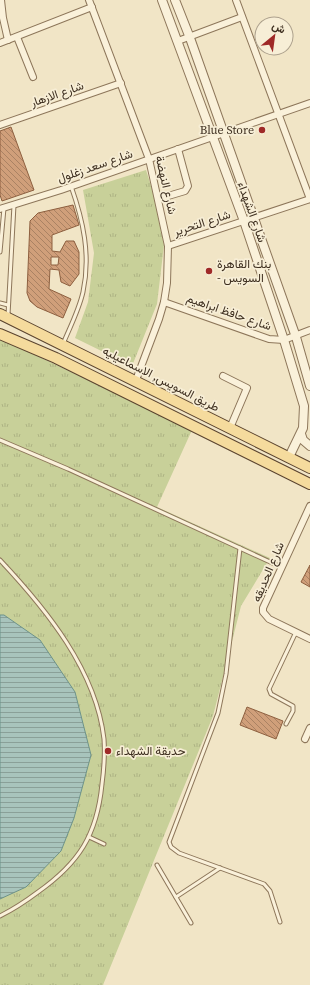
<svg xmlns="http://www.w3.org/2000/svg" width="310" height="985" font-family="'Source Serif 4',Vazirmatn,serif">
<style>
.park{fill:url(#park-tufts)}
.water{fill:url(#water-rules);stroke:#6d938a}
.building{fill:url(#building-back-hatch);stroke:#8d5f3f;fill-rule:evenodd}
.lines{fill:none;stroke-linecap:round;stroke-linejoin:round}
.service-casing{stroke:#8d765a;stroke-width:5}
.minor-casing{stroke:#8d765a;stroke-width:8}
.tertiary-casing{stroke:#8d765a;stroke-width:10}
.primary-casing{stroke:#5b442f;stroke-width:12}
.service{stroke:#faf1da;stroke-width:3}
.minor{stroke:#faf1da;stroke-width:6}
.tertiary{stroke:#faf1da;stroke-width:8}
.primary{stroke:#f5db9d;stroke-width:10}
.poi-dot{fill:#9f2927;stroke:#f7eed6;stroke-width:1.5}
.labels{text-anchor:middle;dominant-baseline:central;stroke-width:3.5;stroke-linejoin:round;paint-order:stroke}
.street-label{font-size:12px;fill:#3d2e1f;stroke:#f7eed6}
.poi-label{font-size:12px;fill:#3d2e1f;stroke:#f7eed6;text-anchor:start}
</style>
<defs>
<pattern id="park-tufts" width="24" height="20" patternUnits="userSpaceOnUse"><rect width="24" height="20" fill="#c8d099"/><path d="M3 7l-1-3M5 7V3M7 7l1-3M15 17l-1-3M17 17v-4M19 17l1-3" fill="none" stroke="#adb383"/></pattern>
<pattern id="water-rules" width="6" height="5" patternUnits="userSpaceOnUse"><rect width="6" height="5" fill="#a8c4bc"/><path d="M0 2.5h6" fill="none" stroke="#8aa098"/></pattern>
<pattern id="building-back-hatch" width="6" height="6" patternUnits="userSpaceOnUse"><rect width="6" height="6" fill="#d09f7a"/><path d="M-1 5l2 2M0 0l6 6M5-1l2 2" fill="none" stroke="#aa8263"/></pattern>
</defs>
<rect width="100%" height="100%" fill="#f1e5c6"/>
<g class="park">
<path d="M146 170 153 192 164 245 157 304 132 366 75 338 88 302 94 253 83 190Z"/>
<path d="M0 338 192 430 157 507 270 558 241 606 213 716 103 985H0Z"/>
</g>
<path class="water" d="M0 615H4L40 640 75 692 91 755 74 818 61 851 26 887 0 899Z"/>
<g class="building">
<path d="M11 127 34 190 2 201 0 195V131Z"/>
<path d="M73 205 79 225 52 235V251L60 252 66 241H74L79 252V274L70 286 61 282 59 270 50 269 49 289 71 299 63 318 37 307 30 301 27 293 30 221 38 213ZM51 257H59L58 265H51Z"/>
<path d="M310 565V587L301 582Z"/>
<path d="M247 707 283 721 276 739 240 725Z"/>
</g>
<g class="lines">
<g class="service-casing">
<g id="service">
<path d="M0 252 4 208"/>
<path d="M0 303 8 305"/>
<path d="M8 315 14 205"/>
<path d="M63 344C70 327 79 310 83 292 91 255 83 220 71 186"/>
<path d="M0 440 68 469 281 567"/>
<path d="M240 548 226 674 218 713 169 842 171 847 179 853 264 884 270 891 280 922"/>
<path d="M0 560C46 609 96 670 104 739 105 754 104 769 102 784 97 835 79 863 38 892 26 901 14 909 0 916"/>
<path d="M286 724 293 711V706L271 694 269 689 296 632"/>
<path d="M89 837 104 844"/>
<path d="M157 865 191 923"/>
<path d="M176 897 220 868"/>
</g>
</g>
<g class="minor-casing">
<g id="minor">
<path d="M1 0 3 18 8 40"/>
<path d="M89 0 149 159 168 246 167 283 164 302 159 319 136 380"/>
<path d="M236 0 310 199"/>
<path d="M17 37 33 77"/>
<path d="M178 41 242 17"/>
<path d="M0 43 92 7"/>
<path d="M0 125 121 83"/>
<path d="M158 199 185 191 188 186 178 149"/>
<path d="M0 209 61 190 310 103"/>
<path d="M168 246 310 199"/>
<path d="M164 302 269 339 284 340 310 330"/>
<path d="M223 376 247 388 230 428"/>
<path d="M310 506 263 608V612L269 619 310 639"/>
<path d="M305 739 310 728"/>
</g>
</g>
<g class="tertiary-casing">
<g id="tertiary">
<path d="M162 0 244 221 284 340 304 406 303 428 289 457"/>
<path d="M175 0 190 38 296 337 310 386"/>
<path d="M301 434 303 440 310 446"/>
</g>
</g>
<g class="primary-casing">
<g id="primary">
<path d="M0 314 310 468"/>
<path d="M0 334 56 358 310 484"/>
</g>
</g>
<use href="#service" class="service"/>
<use href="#minor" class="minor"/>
<use href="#tertiary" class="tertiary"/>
<use href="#primary" class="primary"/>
</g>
<g class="poi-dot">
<circle cx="262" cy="130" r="4"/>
<circle cx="209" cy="271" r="4"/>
<circle cx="108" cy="751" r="4"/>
</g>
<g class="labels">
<g class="street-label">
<text transform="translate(57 94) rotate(-19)">شارع الازهار</text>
<text transform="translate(95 166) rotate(-19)">شارع سعد زغلول</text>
<text transform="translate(166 185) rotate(77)">شارع النهضة</text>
<text transform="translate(252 212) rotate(70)">شارع الشهداء</text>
<text transform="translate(202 223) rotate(-18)">شارع التحرير</text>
<text transform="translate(229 312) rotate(19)">شارع حافظ ابراهيم</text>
<text transform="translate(161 379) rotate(27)">طريق السويس, الاسماعيليه</text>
<text transform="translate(268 572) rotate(-67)">شارع الحديقه</text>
</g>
<g class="poi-label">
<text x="254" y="130" text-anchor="end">Blue Store</text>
<text x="217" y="264">بنك القاهرة<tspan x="217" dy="14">- السويس</tspan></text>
<text x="116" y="751">حديقة الشهداء</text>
</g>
</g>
<g transform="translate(274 36) rotate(29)"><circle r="19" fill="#f7eed6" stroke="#ada18d"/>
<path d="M0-3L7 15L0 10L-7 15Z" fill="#9f2927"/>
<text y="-6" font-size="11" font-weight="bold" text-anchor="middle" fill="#3d2e1f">ش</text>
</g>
</svg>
